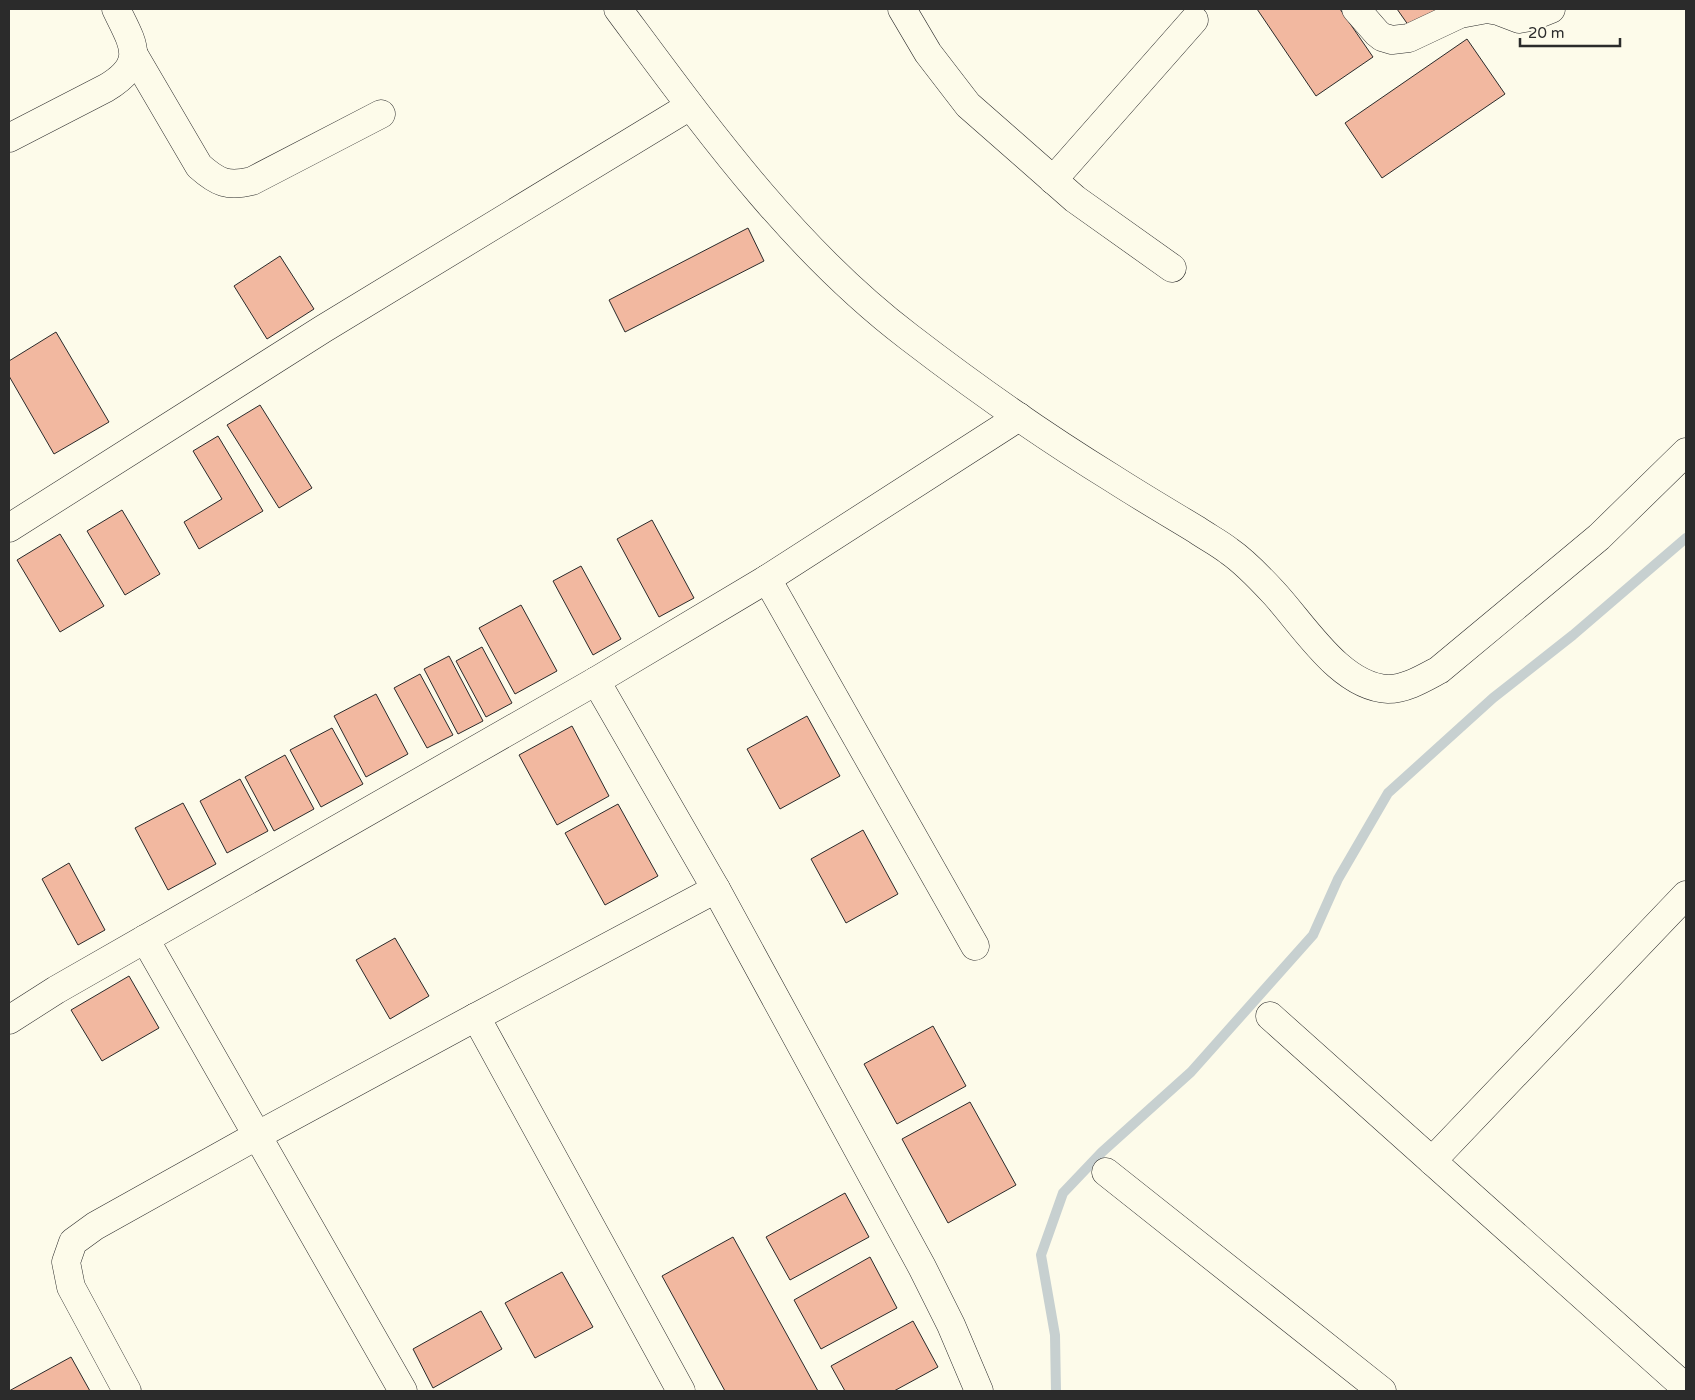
<svg xmlns="http://www.w3.org/2000/svg" width="1695" height="1400" font-family="'Varela Round',sans-serif">
<style>
.lines{fill:none;stroke-linecap:round;stroke-linejoin:round}
.stream{stroke:#c7d0d0;stroke-width:10}
.building{fill:#f2b8a0;stroke:#2b2b2b}
.street-casing{stroke:#2b2b2b;stroke-width:29}
.street{stroke:#fdfbea;stroke-width:28}
</style>
<rect width="100%" height="100%" fill="#fdfbea"/>
<g class="lines">
<path class="stream" d="M1056 1391 1055 1335 1041 1255 1063 1193 1102 1152 1191 1072 1313 935 1338 879 1388 793 1493 698 1573 635 1686 538"/>
</g>
<g class="building">
<path d="M1257 9H1340L1373 57 1316 96Z"/>
<path d="M1397 9H1441L1411 29Z"/>
<path d="M1467 39 1505 94 1382 178 1345 123Z"/>
<path d="M748 228 764 261 625 332 609 300Z"/>
<path d="M280 256 314 309 267 339 234 286Z"/>
<path d="M56 332 109 422 54 454 9 376V361Z"/>
<path d="M260 405 312 488 279 508 227 425Z"/>
<path d="M218 436 263 511 199 549 184 522 222 499 193 451Z"/>
<path d="M122 510 160 574 125 595 87 531Z"/>
<path d="M652 520 694 598 659 617 617 539Z"/>
<path d="M60 534 104 606 60 632 17 560Z"/>
<path d="M581 566 621 639 593 655 553 581Z"/>
<path d="M521 605 557 671 515 694 479 628Z"/>
<path d="M482 647 512 703 486 717 456 661Z"/>
<path d="M449 656 483 721 458 734 424 669Z"/>
<path d="M420 674 453 735 427 748 394 688Z"/>
<path d="M376 694 408 754 366 777 334 716Z"/>
<path d="M807 716 840 776 780 809 747 749Z"/>
<path d="M572 726 609 796 557 825 519 755Z"/>
<path d="M332 728 363 784 321 807 290 750Z"/>
<path d="M285 755 314 809 274 831 245 777Z"/>
<path d="M240 779 268 831 227 853 200 801Z"/>
<path d="M183 803 216 864 168 890 135 828Z"/>
<path d="M618 804 658 876 605 905 565 833Z"/>
<path d="M863 830 898 894 846 923 811 859Z"/>
<path d="M69 863 105 930 78 945 42 879Z"/>
<path d="M395 938 429 996 390 1019 356 960Z"/>
<path d="M129 976 159 1028 102 1061 71 1010Z"/>
<path d="M933 1026 966 1086 897 1124 864 1064Z"/>
<path d="M970 1102 1016 1185 948 1223 902 1139Z"/>
<path d="M845 1193 869 1237 790 1280 766 1237Z"/>
<path d="M733 1237 818 1391H725L662 1276Z"/>
<path d="M870 1257 897 1308 821 1349 794 1300Z"/>
<path d="M562 1272 593 1327 535 1358 505 1303Z"/>
<path d="M481 1311 502 1349 433 1388 413 1349Z"/>
<path d="M913 1321 938 1367 894 1391H845L831 1366Z"/>
<path d="M71 1357 90 1391H9Z"/>
</g>
<g class="lines">
<g class="street-casing">
<g id="street">
<path d="M618 9C705 126 792 248 909 337 974 387 1042 435 1112 478 1140 496 1169 513 1197 530 1207 537 1219 543 1229 551 1245 562 1260 578 1273 592 1303 624 1340 687 1388 689 1406 689 1424 678 1439 670L1599 537 1686 452"/>
<path d="M902 9 928 53 968 105 1075 199 1172 268"/>
<path d="M1356 9 1377 33 1382 37 1392 40 1409 38 1460 14 1487 9 1498 11 1519 19 1531 17 1551 9"/>
<path d="M134 55 199 166C218 183 228 187 252 181L381 114"/>
<path d="M9 138 106 88C148 63 133 44 116 9"/>
<path d="M1053 180 1194 20"/>
<path d="M9 528 323 329 690 106"/>
<path d="M767 579 975 946"/>
<path d="M596 681 716 889 922 1267 951 1325 979 1391"/>
<path d="M145 939 403 1391"/>
<path d="M1270 1016 1686 1388"/>
<path d="M9 1020 56 990 596 681 767 579 1019 417"/>
<path d="M1432 1161 1686 895"/>
<path d="M1106 1172 1382 1391"/>
<path d="M127 1391 71 1287 66 1262 73 1242 95 1226 258 1135 476 1017"/>
<path d="M681 1391 476 1017 716 889"/>
</g>
</g>
<use href="#street" class="street"/>
</g>
<rect width="1695" height="1400" fill="none" stroke="#2b2b2b" stroke-width="20"/>
<path d="M1520 38v8h100v-8" fill="none" stroke="#2b2b2b" stroke-width="2.5"/>
<text x="1528" y="38" font-size="15" fill="#2b2b2b" stroke="#fdfbea" stroke-width="4" paint-order="stroke">20 m</text>
</svg>
